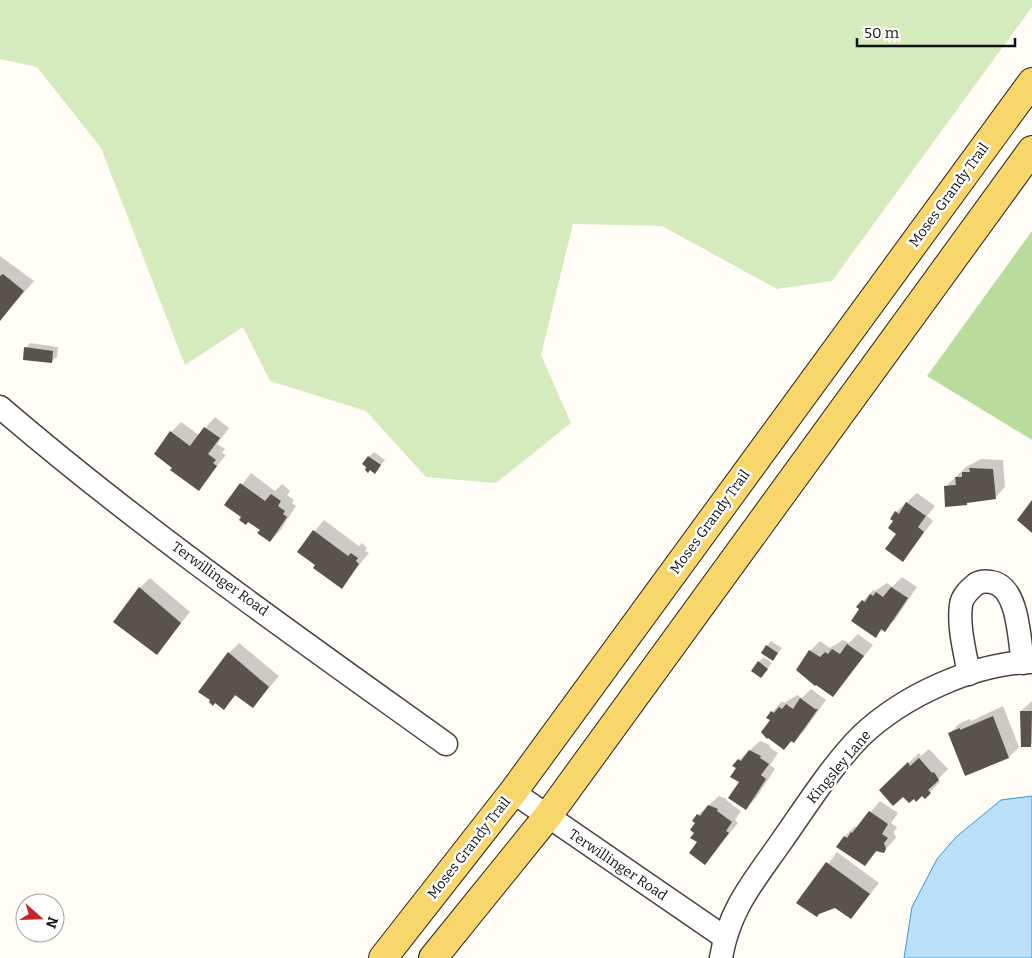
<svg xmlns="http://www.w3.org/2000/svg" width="1032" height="958" font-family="Bitter,serif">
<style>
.green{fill:#d5ebbd}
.forest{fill:#b9dc9c}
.water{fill:#b9e0f7;stroke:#3f96cf}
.shadow{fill:#0003}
.building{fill:#5a524d}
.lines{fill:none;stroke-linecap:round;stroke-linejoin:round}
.street-casing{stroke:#444;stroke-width:25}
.primary-casing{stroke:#222;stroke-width:30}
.street{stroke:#fff;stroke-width:22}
.primary{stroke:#f9d66b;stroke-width:28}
.labels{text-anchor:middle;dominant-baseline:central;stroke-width:5;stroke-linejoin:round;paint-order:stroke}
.street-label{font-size:14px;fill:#111;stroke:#fff}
</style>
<rect width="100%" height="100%" fill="#fffdf5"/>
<path class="green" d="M0 0H1032V7L832 281 777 289 662 226 573 224 541 355 571 423 496 483 426 477 366 411 270 381 243 327 185 365 101 148 37 67 0 59Z"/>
<path class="forest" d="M1032 231V440L927 376Z"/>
<path class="water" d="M1032 796V958H904L912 907 937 859 956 837 1001 800Z"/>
<g class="shadow">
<path d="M0 256 34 281 0 320Z"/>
<path d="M30 343 58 347 57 357 52 361 26 348Z"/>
<path d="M215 417 229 428 217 444 225 449 222 453 226 455 198 489 171 432 181 422 199 435Z"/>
<path d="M374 452 385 460 379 467 369 457Z"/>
<path d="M981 459 1003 460 1005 487 995 498 969 502 966 504 945 487 966 467Z"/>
<path d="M251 473 275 491 282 484 290 491 287 495 294 500 292 503 296 506 280 531 270 541 261 530 226 505Z"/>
<path d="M917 493 935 506 927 516 933 521 903 560 895 521 896 512Z"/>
<path d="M324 520 359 546 362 543 367 548 365 551 369 553 341 587 298 551Z"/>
<path d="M902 577 917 587 895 620 875 636 858 607 873 590 875 591 887 583 892 587Z"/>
<path d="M150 578 190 612 157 653 140 588Z"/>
<path d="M858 634 873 645 833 695 810 651 820 641 830 648 843 640 849 643Z"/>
<path d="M771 641 782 648 773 659 767 646Z"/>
<path d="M239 643 279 676 253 707 237 694 223 708 229 653Z"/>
<path d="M764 657 772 663 765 672 759 662Z"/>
<path d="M811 689 826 700 804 731 784 748 771 720 768 717 782 701 784 703 797 695 802 698Z"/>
<path d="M1032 701V744L1030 746 1021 711Z"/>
<path d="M1003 706 1019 747 1009 757 950 733 960 723 970 719 971 721Z"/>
<path d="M760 741 770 745 769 747 778 753 770 765 775 769 756 798 746 808 737 768 739 760Z"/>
<path d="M929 749 948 769 938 779 940 782 925 797 891 780 919 753 921 756Z"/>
<path d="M719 796 727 799 726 800 741 811 735 820 738 823 705 863 695 832 698 815Z"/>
<path d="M880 801 898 813 891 823 897 827 894 832 896 838 884 851 878 850 865 865 838 847 845 836 855 826 857 828Z"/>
<path d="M837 852 879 883 851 918 835 906 798 903Z"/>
</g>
<g class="building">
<path d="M3 274 24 291 0 321V276Z"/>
<path d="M24 347 53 351 52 363 23 360Z"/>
<path d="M204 427 220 438 208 454 216 460 213 463 217 466 199 491 170 470 172 468 154 454 170 431 190 446Z"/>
<path d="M368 456 381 465 375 474 370 470 368 473 365 470 366 467 362 464Z"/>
<path d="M969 468 993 469 996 499 967 503V505L945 507 944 486 956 485 955 477H962V472H970Z"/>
<path d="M240 483 265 501 271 494 281 501 278 506 285 511 283 514 287 517 270 542 257 533 260 530 248 522 246 525 239 520 241 517 224 505Z"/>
<path d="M1032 500V533L1017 520Z"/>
<path d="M906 502 926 516 918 527 924 532 903 562 885 549 896 534 888 528 893 521 890 519 895 511 899 514Z"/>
<path d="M313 530 348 556 351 553 358 558 356 561 359 564 342 589 313 568 315 565 297 552Z"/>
<path d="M139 587 181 623 157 655 113 622Z"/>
<path d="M891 587 908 598 885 632 881 629 876 638 851 621 859 609 856 607 862 600 865 602 870 594 873 596 876 592 883 597Z"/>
<path d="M847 644 864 656 833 697 816 685 815 686 796 670 809 650 820 657 825 652 828 654 832 649 840 654Z"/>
<path d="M766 645 778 653 773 661 761 653Z"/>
<path d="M228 652 269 687 253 708 235 695 224 710 215 703 213 706 209 702 210 700 198 692Z"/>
<path d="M758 661 768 669 761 678 751 671Z"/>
<path d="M800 698 815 709H818L794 743 791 741 784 750 768 738 767 739 761 732 770 720 766 718 771 711 774 713 779 707 782 709 786 704 793 709Z"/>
<path d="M1020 711H1032L1031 747H1021Z"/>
<path d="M993 716 1009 758 965 776 948 733 960 728V730Z"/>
<path d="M749 750 761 756 760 758 769 764 761 775 766 779 746 810 728 798 739 782 730 777 736 768 732 766 738 759 741 761Z"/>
<path d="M919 758 932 773 934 772 939 780 928 790 931 793 925 799 922 796 916 802 914 799 909 803 903 797 893 806 879 790 908 762 910 766Z"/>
<path d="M708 805 718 809 717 811 732 822 726 831 729 833 705 865 689 853 697 842 690 838 694 833 690 830 695 823 692 821 697 814 700 816Z"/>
<path d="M869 811 888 824 882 834 888 838 884 843 886 849 884 853 876 851 865 866 836 847 844 836 847 838 851 832 852 833Z"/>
<path d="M826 862 870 894 851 919 835 908 819 914 817 917 796 903Z"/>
</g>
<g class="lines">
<g class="street-casing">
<g id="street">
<path d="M0 407C141 528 294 635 446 744"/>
<path d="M969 674C965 652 958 627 961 605 962 596 970 589 976 584 981 581 985 581 991 582 1019 586 1019 640 1023 663"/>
<path d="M513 792 724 937"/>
<path d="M721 958C729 909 754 881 781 842 805 808 832 765 861 736 903 696 974 663 1032 662"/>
</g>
</g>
<g class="primary-casing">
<g id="primary">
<path d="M383 958 513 792 1032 82"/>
<path d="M433 958 547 817 1032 150"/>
</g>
</g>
<use href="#street" class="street"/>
<use href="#primary" class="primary"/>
</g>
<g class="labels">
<g class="street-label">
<text transform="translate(949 195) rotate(-54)">Moses Grandy Trail</text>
<text transform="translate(710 522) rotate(-54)">Moses Grandy Trail</text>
<text transform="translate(220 579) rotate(36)">Terwillinger Road</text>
<text transform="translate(839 767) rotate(-50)">Kingsley Lane</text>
<text transform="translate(469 848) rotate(-52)">Moses Grandy Trail</text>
<text transform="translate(618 865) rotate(34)">Terwillinger Road</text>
</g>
</g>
<g transform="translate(40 918) rotate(110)"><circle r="24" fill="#ffffff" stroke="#a0a0a0"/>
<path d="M0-4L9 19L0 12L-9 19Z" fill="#c4262e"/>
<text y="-8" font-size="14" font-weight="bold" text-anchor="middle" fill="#111111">N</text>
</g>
<path d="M857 38v8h158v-8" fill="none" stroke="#111111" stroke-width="2.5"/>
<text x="864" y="38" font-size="15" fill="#111111" stroke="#ffffff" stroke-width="4" paint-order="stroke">50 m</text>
</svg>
